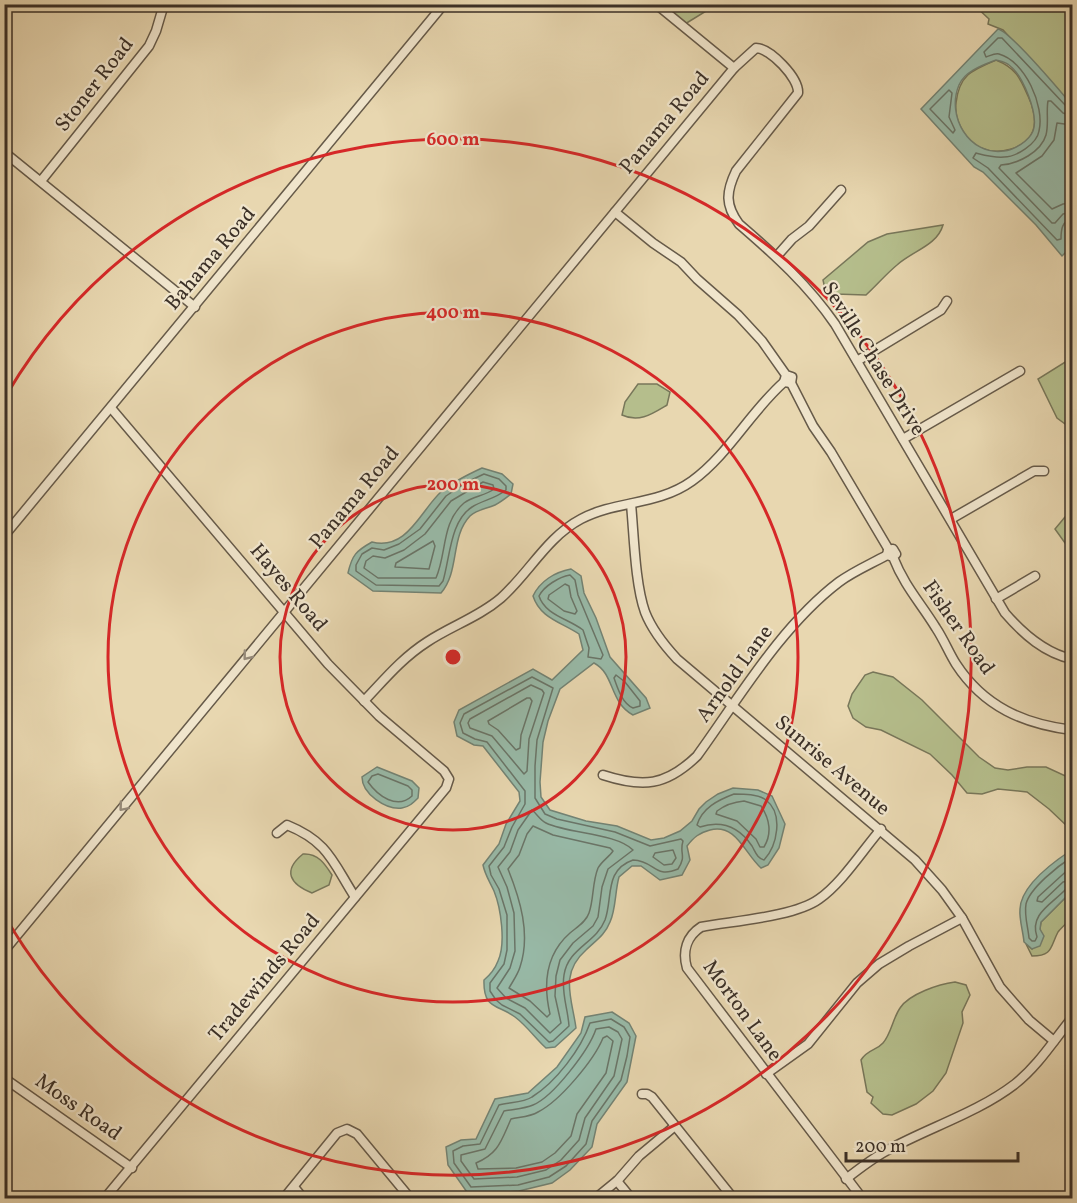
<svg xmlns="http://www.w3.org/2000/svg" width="1077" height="1203" font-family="Vollkorn,serif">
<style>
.green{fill:#b5be8c;stroke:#78775a;stroke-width:1.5}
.water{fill:#98baa8;stroke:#738374;stroke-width:1.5;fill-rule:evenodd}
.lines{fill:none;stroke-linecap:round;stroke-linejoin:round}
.shore{stroke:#6a7568;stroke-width:1.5}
.minor-casing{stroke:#665a49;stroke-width:11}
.minor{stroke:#f0e5cc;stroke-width:8}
.oneway{stroke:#968a7a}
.ring{fill:none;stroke:#d62828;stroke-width:3}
.labels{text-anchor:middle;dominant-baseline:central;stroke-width:4.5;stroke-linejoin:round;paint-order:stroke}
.street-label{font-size:21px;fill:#3b3027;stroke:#f0e5cc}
.centre{fill:#d62828;stroke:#f0e5cc;stroke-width:3}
.ring-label{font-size:18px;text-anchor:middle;font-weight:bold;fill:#d62828;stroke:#f0e5cc;stroke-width:4.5;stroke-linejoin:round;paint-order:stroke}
</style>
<rect width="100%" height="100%" fill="#e8d7b0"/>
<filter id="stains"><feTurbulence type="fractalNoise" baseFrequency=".00333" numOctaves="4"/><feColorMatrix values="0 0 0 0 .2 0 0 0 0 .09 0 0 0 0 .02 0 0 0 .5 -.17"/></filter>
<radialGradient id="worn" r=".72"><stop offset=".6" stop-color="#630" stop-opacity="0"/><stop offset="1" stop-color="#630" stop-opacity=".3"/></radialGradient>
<g class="green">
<path d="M661 5H716L685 24Z"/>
<path d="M974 5H1072V105L1003 30 988 24 989 19Z"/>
<path d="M996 60C1016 68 1020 78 1028 96 1033 106 1037 121 1033 131 1026 150 997 155 981 148 965 142 954 119 956 103 959 75 972 70 996 60Z"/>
<path d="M943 225C937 246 912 251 897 265 886 274 877 285 866 295L835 294 825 289 823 280 868 242 887 234Z"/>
<path d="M1071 349 1072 351V429L1057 418 1038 379 1067 361Z"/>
<path d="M638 384H657L670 392 667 405C652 414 639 423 622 415L625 402Z"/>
<path d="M1072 516V549L1065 543 1055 529 1065 517Z"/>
<path d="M873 672 893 677 922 700 979 757 995 768 1008 770 1027 767H1046L1072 779V835L1069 828 1049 809 1027 792 998 789 982 794 967 793 952 775 930 754 881 730 866 727 853 718 848 706 852 694 865 675Z"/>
<path d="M303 854C318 853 325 864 332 875L329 885 312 893C290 884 282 871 303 854Z"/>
<path d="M1072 891V918C1068 922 1062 927 1058 932 1050 947 1053 956 1032 956L1026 944 1032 949 1040 929 1041 922Z"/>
<path d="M955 982 966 985 970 995 962 1012 963 1023 946 1073 933 1091 916 1104 892 1115 883 1114 871 1103 873 1097 867 1092 861 1060C868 1049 876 1051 883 1043 891 1034 893 1018 900 1008 909 994 939 984 955 982Z"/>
</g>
<g class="water">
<path d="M998 29C1011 32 1060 91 1072 105V223L1067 233 1069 249 1062 256 1036 225 983 172 974 167 921 109ZM996 60C1000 61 1006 62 1009 65 1023 75 1039 115 1033 131 1029 141 1014 150 1004 151 969 156 946 116 959 85 965 71 983 65 996 60Z"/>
<path d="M482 468 502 474 513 484 511 494C506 498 501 502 495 505 487 509 477 509 470 516 450 537 460 571 441 593L373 591 348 573C352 555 356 551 372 542 408 551 421 509 442 491 454 481 469 474 482 468Z"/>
<path d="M571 569 581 576 584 593 596 618 610 657 646 698 650 708 633 715C609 702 615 674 594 663L560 689 548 721 543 742 540 782 541 797 550 810 586 821 617 826 651 840 664 838 680 831 692 821 699 809 706 802 718 794 733 788 758 790 772 796 785 824 779 848 768 865 761 868C745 854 736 823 710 830 699 833 694 837 687 846L690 860 682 875 660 880 641 866H632L619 877C615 891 616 909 610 922 605 935 595 941 586 950 559 974 572 998 576 1028L555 1047 546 1048C536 1039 527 1026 515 1017 498 1004 483 1010 484 980 490 975 495 969 498 961 506 944 501 908 494 891 490 882 485 875 483 865L499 844 506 824 520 801 519 792 483 746 474 745 457 736 454 722 459 710 533 669 552 680 583 650 579 634C561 622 540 618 533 596 540 581 555 572 571 569Z"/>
<path d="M377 767 412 781 419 788 418 798C413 803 409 807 402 808 386 810 362 794 362 777Z"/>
<path d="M1070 851 1072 853V891L1041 922 1040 929 1044 936 1040 946 1032 949 1024 942C1023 931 1019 919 1020 909 1021 886 1052 863 1070 851Z"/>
<path d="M612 1012 629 1023 636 1036 627 1082 597 1124 592 1147 570 1170 552 1183 519 1191 469 1195 448 1165 446 1147 461 1140 476 1139 495 1099 528 1093 557 1067 581 1033 585 1017Z"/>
</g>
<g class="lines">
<g class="shore">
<path d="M949 90 952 93 949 117 955 130 953 133 930 109Z"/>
<path d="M1072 108 1066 106 1002 38H998L984 52 986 57C990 56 994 53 999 54 1025 61 1045 106 1039 131 1037 144 1016 157 1004 157 995 158 984 155 976 153L973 158 988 168 1057 240 1061 239C1061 230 1062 220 1072 220"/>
<path d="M1072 116 1063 113 1051 101H1048C1046 111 1049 124 1046 135 1041 152 1018 164 1001 165L999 168 1052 223H1055L1063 214 1072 212"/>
<path d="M1072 125 1057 123 1054 140 1042 156 1016 173 1052 209 1063 204 1072 203"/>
<path d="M484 474 499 479 506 486V490C495 499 483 500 472 507 450 521 450 558 443 581L439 586 376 585 356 571V565L362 554 372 548 384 550 399 544 420 529 446 496 467 482Z"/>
<path d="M483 482 493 485 494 489C485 496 473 496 464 503 441 523 447 553 436 578H378L364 568 366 561 373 556 385 558 404 550 425 534 451 501Z"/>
<path d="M433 541 435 546 429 569 395 567 396 563Z"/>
<path d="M570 575 575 580 578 595 603 655 601 659 588 657 589 648 583 630C569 619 545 615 539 596 544 586 559 577 570 575Z"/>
<path d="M565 584 569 586 571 597 577 611 575 614 564 611 548 599 549 595Z"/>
<path d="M616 675 625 682 640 701V706L633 708C622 703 618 689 614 678Z"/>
<path d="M532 677 553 688 537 740 535 766V798L545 814 557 819 615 832 650 846 681 839 683 841C679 854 687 855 678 869 654 879 656 861 633 860 604 870 613 898 605 920 596 943 568 948 564 975 561 993 568 1009 569 1026L553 1041 549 1042 520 1014 502 1005 496 1000 490 991V983L504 964 507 950V915L499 889 491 875 489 866 504 847 512 827 525 804V791L487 742 475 739 463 733 460 723 464 714Z"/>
<path d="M531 685 542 690 544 693 529 739 527 771 524 774 492 736 470 728 468 723 470 719Z"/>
<path d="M527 698H530L532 701 521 735 520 748 516 750 498 730 489 724 488 721Z"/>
<path d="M378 774 408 786 412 790V796C397 810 378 796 368 782L372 776Z"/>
<path d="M734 794C744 794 758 794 766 800 784 814 777 846 764 860 757 858 756 853 752 846 739 827 722 820 700 827L697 825C702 808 718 800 734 794Z"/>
<path d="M744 801 761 806C770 819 772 834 764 847H760L756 839 737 821 716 814 717 811C725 805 733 802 744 801Z"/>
<path d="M532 810C537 814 540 820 546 823 569 834 616 833 633 850L608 869 602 887 598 917 593 926 573 943 560 960 556 976 555 996 561 1023 550 1033 525 1008 506 998 497 988 510 968 515 951 514 913 507 887 498 867 510 852 518 830Z"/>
<path d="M533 826 553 835 610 848 613 851C609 857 602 861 598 868 592 883 594 899 589 913 586 922 577 927 570 933 546 954 543 984 550 1014L547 1017 530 1001 509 988C513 981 518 974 520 967 531 934 520 899 508 869L519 855 527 834Z"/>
<path d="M673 850 676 858 672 864 664 865 653 857 655 853Z"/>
<path d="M1072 857C1058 866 1030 888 1026 904 1024 915 1028 927 1029 938L1032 941H1035L1037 937C1029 914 1052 904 1066 889L1072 887"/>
<path d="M1072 866 1038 897 1037 901 1042 902 1063 882 1072 880"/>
<path d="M611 1019 624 1027 630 1037 627 1056 621 1080 592 1121 586 1144 566 1166 549 1177 518 1185 471 1187 454 1163 453 1151 463 1146 480 1144 499 1105C509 1102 523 1103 532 1097 556 1082 581 1049 590 1023Z"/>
<path d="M609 1027 618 1032 622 1039 614 1076 585 1118 579 1140 561 1160 546 1170 517 1177 474 1179 461 1161V1155L485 1149 504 1111C513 1109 524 1109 533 1105 553 1097 589 1050 596 1029Z"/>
<path d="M607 1036 613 1041 606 1073 577 1114 571 1136 555 1153 542 1162 516 1168 478 1169 476 1163C499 1153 501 1141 511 1119 520 1117 530 1117 538 1112 560 1101 594 1060 603 1038Z"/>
</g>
<g class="minor-casing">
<g id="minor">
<path d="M656 4 734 68"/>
<path d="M4 152 195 307"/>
<path d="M41 181 149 46 156 31 164 4"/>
<path d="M615 212 653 243 681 262 697 279 738 315 762 341 786 375 792 377 791 383 784 382 786 375"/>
<path d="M777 256 792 239 809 226 841 190"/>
<path d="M857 361 941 310 947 301"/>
<path d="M791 383 813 426 831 452 889 550"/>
<path d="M903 439 1020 371"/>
<path d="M631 504C634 535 635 584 645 612 652 630 664 645 677 659L915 860 942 890 962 918 1000 987 1029 1020 1054 1041"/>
<path d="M951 519 1034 471H1044"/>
<path d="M4 536 444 4"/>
<path d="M893 557 887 555 888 550 893 549 896 554 893 557C905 587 920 602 936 628 944 640 949 653 956 664 984 707 1024 724 1072 730"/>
<path d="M996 599 1035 576"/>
<path d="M364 701C384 680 402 658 427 642 451 626 479 617 501 598 529 573 547 537 581 519 617 500 657 506 692 481 729 454 750 412 784 382"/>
<path d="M603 775C643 788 666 786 697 756 739 698 781 626 839 582 854 571 871 564 887 555"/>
<path d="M277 833 287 825C329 842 333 863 355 897"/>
<path d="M4 951 734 68 756 48C770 48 799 78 798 93L736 171C726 192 725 205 739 224 775 255 808 285 835 324L1005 613C1024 635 1045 653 1072 659"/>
<path d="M766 1074 808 1044 857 983 879 964 909 946 962 918"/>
<path d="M4 1078 132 1168"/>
<path d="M642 1094H647L652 1097 733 1198"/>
<path d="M846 1179C860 1168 873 1158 888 1150 930 1127 977 1113 1015 1084 1038 1066 1054 1040 1072 1018"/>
<path d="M617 1181 631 1198"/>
<path d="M294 1187 303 1198"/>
<path d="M105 1198 446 788 449 779 444 771 379 716 328 664 111 408"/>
<path d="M284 1198 337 1133 347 1129 357 1134 410 1198"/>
<path d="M596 1198 618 1180 639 1156 675 1126"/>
<path d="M862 1198 687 968C682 951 687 936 701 927 732 921 794 917 819 899 842 883 862 851 881 829"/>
<path d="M1061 1198 1072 1195"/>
</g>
</g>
<use href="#minor" class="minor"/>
</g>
<defs><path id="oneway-chevron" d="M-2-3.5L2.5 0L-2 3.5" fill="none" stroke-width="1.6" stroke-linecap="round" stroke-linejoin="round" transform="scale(1.5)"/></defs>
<g class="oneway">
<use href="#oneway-chevron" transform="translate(247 656) rotate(129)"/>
<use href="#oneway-chevron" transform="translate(123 807) rotate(130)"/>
</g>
<g class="ring">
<circle cx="453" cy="657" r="173"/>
<circle cx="453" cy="657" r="345"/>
<path d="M7 394A518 518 0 1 1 7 920"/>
</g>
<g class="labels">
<g class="street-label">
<text transform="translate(95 85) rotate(-52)">Stoner Road</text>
<text transform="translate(665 123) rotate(-50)">Panama Road</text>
<text transform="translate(211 259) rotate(-50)">Bahama Road</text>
<text transform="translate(873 359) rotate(58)">Seville Chase Drive</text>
<text transform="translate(355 498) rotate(-50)">Panama Road</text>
<text transform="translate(288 588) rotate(50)">Hayes Road</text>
<text transform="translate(958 628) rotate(55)">Fisher Road</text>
<text transform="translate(735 674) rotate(-54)">Arnold Lane</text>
<text transform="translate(832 766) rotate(40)">Sunrise Avenue</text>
<text transform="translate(265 978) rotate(-50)">Tradewinds Road</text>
<text transform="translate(742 1011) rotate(54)">Morton Lane</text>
<text transform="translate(78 1108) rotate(35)">Moss Road</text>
</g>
</g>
<circle cx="453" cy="657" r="9" class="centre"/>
<g class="ring-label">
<text x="453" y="145">600 m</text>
<text x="453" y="318">400 m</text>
<text x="453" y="490">200 m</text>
</g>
<rect width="1077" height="1203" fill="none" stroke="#e8d7b0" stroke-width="24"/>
<rect x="6" y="6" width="1065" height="1191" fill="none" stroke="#3b3027" stroke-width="3"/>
<rect x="12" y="12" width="1053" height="1179" fill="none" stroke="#3b3027" stroke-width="1.5"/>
<path d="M846 1152v9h172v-9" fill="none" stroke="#3b3027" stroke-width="3"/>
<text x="855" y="1152" font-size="18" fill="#3b3027" stroke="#f0e5cc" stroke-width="4.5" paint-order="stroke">200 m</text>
<rect width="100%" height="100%" filter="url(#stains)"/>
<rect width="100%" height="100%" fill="url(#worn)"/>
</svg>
